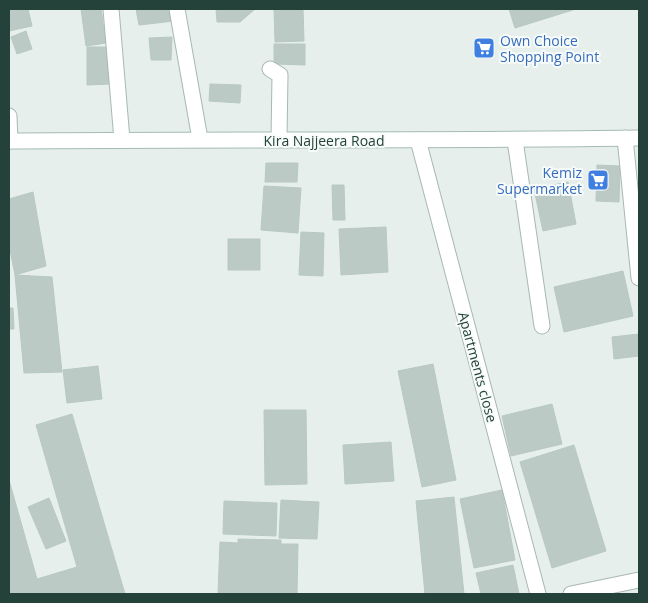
<svg xmlns="http://www.w3.org/2000/svg" width="648" height="603" font-family="'Open Sans',sans-serif">
<style>
.building{fill:#bbcac4;stroke:#b8c9c2}
.lines{fill:none;stroke-linecap:round;stroke-linejoin:round}
.lane-casing{stroke:#a8b8b2;stroke-width:17}
.street-casing{stroke:#a8b8b2;stroke-width:17}
.secondary-casing{stroke:#a4bbb3;stroke-width:17}
.lane{stroke:#fff;stroke-width:15}
.street{stroke:#fff;stroke-width:15}
.secondary{stroke:#fff;stroke-width:15}
.labels{text-anchor:middle;dominant-baseline:central;stroke-width:4;stroke-linejoin:round;paint-order:stroke}
.shop-label{font-size:14px;fill:#366cbe;stroke:#f7fbf9;text-anchor:start}
.street-label{font-size:14px;fill:#24423a;stroke:#f7fbf9}
</style>
<rect width="100%" height="100%" fill="#e6efeb"/>
<g class="building">
<path d="M9 9H28L32 26 9 31Z"/>
<path d="M81 9H101L106 43 86 46Z"/>
<path d="M136 9H171L174 21 139 25Z"/>
<path d="M216 9H255L240 22H217Z"/>
<path d="M274 9H303L304 41 275 42Z"/>
<path d="M509 9H576L515 28Z"/>
<path d="M26 31 32 49 17 54 11 37Z"/>
<path d="M172 37 171 60H151L149 38Z"/>
<path d="M274 44H305V65L274 64Z"/>
<path d="M87 47H110V84L87 85Z"/>
<path d="M210 84 241 85 240 103 209 101Z"/>
<path d="M266 163H298L297 182H265Z"/>
<path d="M597 165 620 166 619 202 596 201Z"/>
<path d="M568 182 576 224 543 231 534 189Z"/>
<path d="M332 185H344L345 220H333Z"/>
<path d="M264 186 301 188 298 233 261 230Z"/>
<path d="M33 192 46 266 15 275 9 245V199Z"/>
<path d="M386 227 388 272 341 275 339 229Z"/>
<path d="M301 232 324 233 323 276 299 275Z"/>
<rect x="228" y="239" width="32" height="31"/>
<path d="M623 271 633 316 564 332 554 287Z"/>
<path d="M15 275 52 277 62 372 24 373Z"/>
<path d="M9 308H13L14 329H9Z"/>
<path d="M639 334V356L614 359 612 337Z"/>
<path d="M433 364 456 480 422 487 398 371Z"/>
<path d="M98 366 102 399 67 403 63 370Z"/>
<path d="M552 404 562 444 511 456 502 416Z"/>
<path d="M264 410H306L307 484 265 485Z"/>
<path d="M72 414 125 594H9V480L37 579 77 567 36 425Z"/>
<path d="M391 442 394 481 345 484 343 445Z"/>
<path d="M574 445 606 551 552 568 520 462Z"/>
<path d="M502 490 515 560 474 568 460 499Z"/>
<path d="M454 497 464 594H425L416 501Z"/>
<path d="M49 498 66 541 46 549 28 507Z"/>
<path d="M281 500 319 502 317 539 279 538Z"/>
<path d="M224 501 277 503 276 536 223 534Z"/>
<path d="M238 539 281 540V544H298L297 594H218L220 542 238 543Z"/>
<path d="M513 565 519 594H481L476 573Z"/>
</g>
<g class="lines">
<g class="lane-casing">
<g id="lane">
<path d="M111 9 122 140"/>
<path d="M270 69 280 75 279 139"/>
<path d="M9 116 10 141"/>
<path d="M625 138 639 278"/>
<path d="M515 140 542 326"/>
<path d="M571 594 639 580"/>
</g>
</g>
<g class="street-casing">
<g id="street">
<path d="M177 9 200 139"/>
<path d="M418 140 538 594"/>
</g>
</g>
<g class="secondary-casing">
<path id="secondary" d="M9 141C219 139 429 141 639 138"/>
</g>
<use href="#lane" class="lane"/>
<use href="#street" class="street"/>
<use href="#secondary" class="secondary"/>
</g>
<defs>
<g id="supermarket-square" transform="scale(1.125)"><rect x="-9" y="-9" width="18" height="18" rx="4" fill="#3f7fe0" stroke="#f7fbf9"/><path d="M-6-5.5h2.5l.6 2H6L4.5 2H-2.5L-4.4-4H-6ZM-1.5 3.2a1.3 1.3 0 1 0 .1 0ZM3 3.2a1.3 1.3 0 1 0 .1 0Z" fill="#fff"/></g>
</defs>
<g fill-rule="evenodd">
<use href="#supermarket-square" x="484" y="48"/>
<use href="#supermarket-square" x="598" y="180"/>
</g>
<g class="labels">
<g class="shop-label">
<text x="500" y="40">Own Choice<tspan x="500" dy="16">Shopping Point</tspan></text>
<text x="582" y="172" text-anchor="end">Kemiz<tspan x="582" dy="16">Supermarket</tspan></text>
</g>
<g class="street-label">
<text x="324" y="140">Kira Najjeera Road</text>
<text transform="translate(478 367) rotate(75)">Apartments close</text>
</g>
</g>
<rect width="648" height="603" fill="none" stroke="#24423a" stroke-width="20"/>
</svg>
